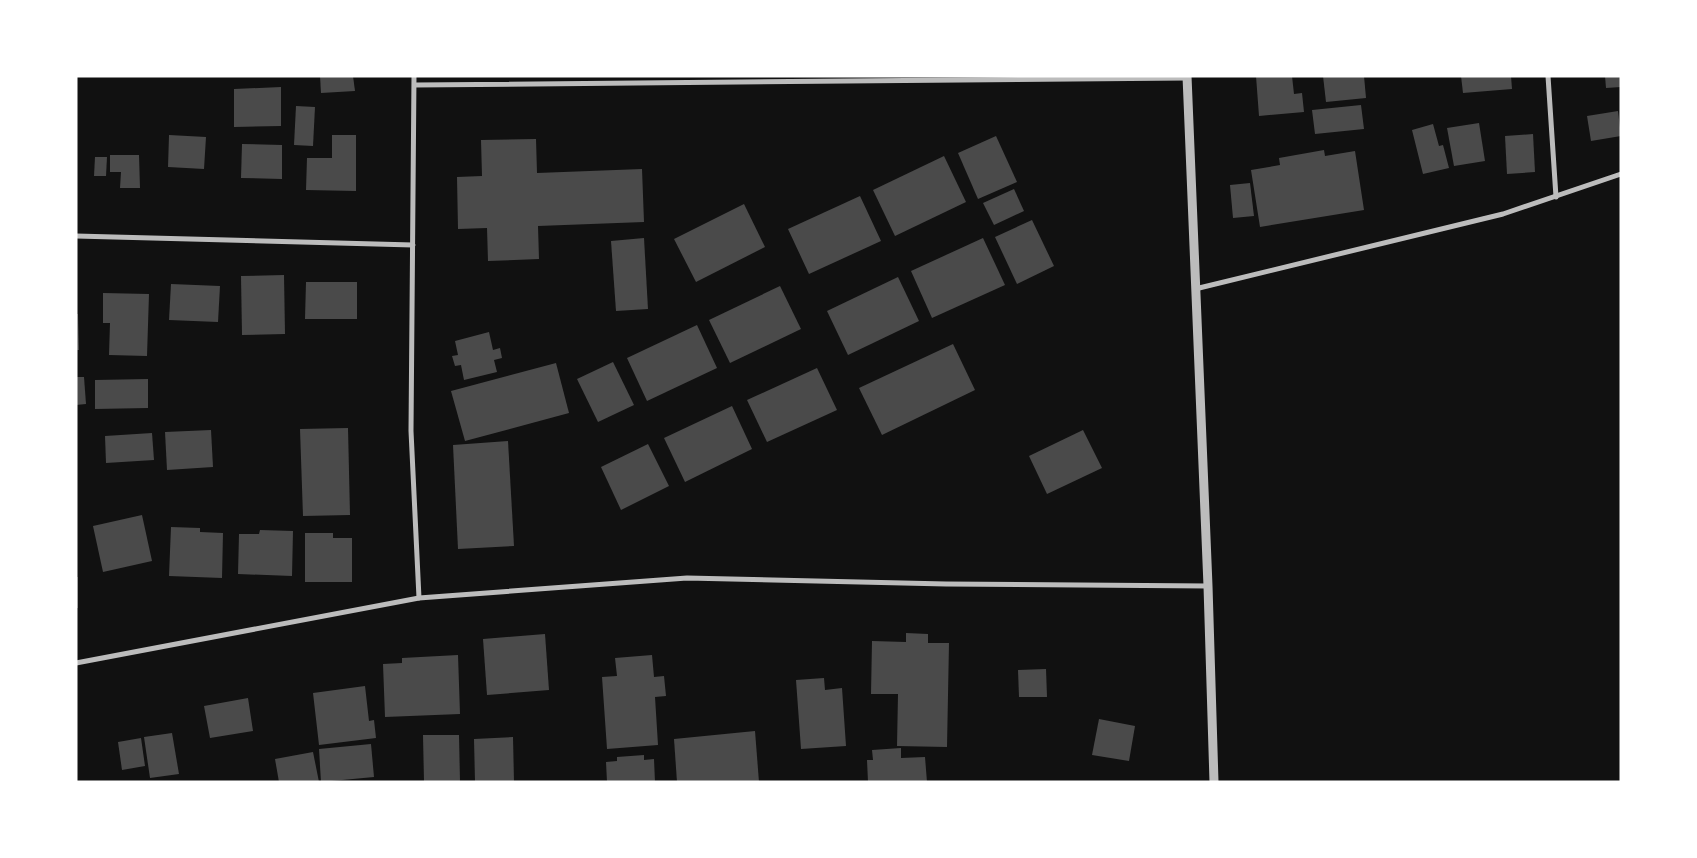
<svg xmlns="http://www.w3.org/2000/svg" width="1697" height="858" font-family="'IBM Plex Sans',sans-serif">
<style>
.building{fill:#4a4a4a}
.lines{fill:none;stroke-linecap:round;stroke-linejoin:round}
.minor{stroke:#bcbcbc;stroke-width:5}
.tertiary{stroke:#bcbcbc;stroke-width:9}
</style>
<rect width="100%" height="100%" fill="#111"/>
<g class="building">
<path d="M320 76H353L355 91 321 93Z"/>
<path d="M1256 76H1292L1294 94 1302 93 1304 112 1259 116Z"/>
<path d="M1323 76H1364L1366 98 1326 102Z"/>
<path d="M1461 76H1511L1512 89 1463 93Z"/>
<path d="M1605 76H1621V87L1606 88Z"/>
<path d="M281 87V126L234 127V89Z"/>
<path d="M1361 105 1364 129 1315 134 1312 110Z"/>
<path d="M296 106 315 107 313 146 294 145Z"/>
<path d="M1618 111 1621 136 1591 141 1587 116Z"/>
<path d="M1479 123 1485 161 1454 166 1447 128Z"/>
<path d="M1433 124 1439 146 1443 145 1449 168 1423 174 1412 130Z"/>
<path d="M1533 134 1535 172 1507 174 1505 136Z"/>
<path d="M169 135 206 137 204 169 168 167Z"/>
<path d="M332 135H356V191L306 190 307 158H332Z"/>
<path d="M996 136 1017 182 978 199 958 153Z"/>
<path d="M536 139 537 173 642 169 644 222 538 226 539 259 488 261 487 228 458 229 457 177 482 176 481 140Z"/>
<path d="M242 144 282 145V179L241 178Z"/>
<path d="M1324 150 1325 156 1355 151 1364 210 1260 227 1251 170 1280 165 1279 158Z"/>
<path d="M110 155H139L140 188H120L121 172H110Z"/>
<path d="M944 156 966 202 895 236 873 190Z"/>
<path d="M95 157H107L106 176H94Z"/>
<path d="M1250 183 1254 216 1233 218 1230 185Z"/>
<path d="M1014 189 1024 211 994 225 983 203Z"/>
<path d="M860 196 881 241 809 274 788 229Z"/>
<path d="M744 204 765 247 696 282 674 239Z"/>
<path d="M1032 220 1054 266 1017 284 995 237Z"/>
<path d="M644 238 648 309 616 311 611 241Z"/>
<path d="M983 238 1005 285 932 318 911 271Z"/>
<path d="M284 275 285 334 242 335 241 276Z"/>
<path d="M898 277 919 321 848 355 827 311Z"/>
<path d="M306 282H357V319H305Z"/>
<path d="M171 284 220 286 218 322 169 320Z"/>
<path d="M780 286 801 329 730 363 709 320Z"/>
<path d="M103 293 149 294 147 356 109 355 110 323H103Z"/>
<path d="M76 314H78L79 350H76Z"/>
<path d="M697 325 717 368 647 401 627 358Z"/>
<path d="M489 332 493 350 500 348 502 358 494 360 497 372 464 380 461 365 455 366 452 356 458 355 455 341Z"/>
<path d="M953 344 975 390 882 435 859 388Z"/>
<path d="M613 362 634 405 598 422 577 379Z"/>
<path d="M556 363 569 413 465 441 451 391Z"/>
<path d="M817 368 837 410 767 442 747 400Z"/>
<path d="M76 377H84L86 404 76 405Z"/>
<path d="M148 379V408L95 409V380Z"/>
<path d="M732 406 752 449 685 482 664 438Z"/>
<path d="M348 428 350 515 303 516 300 429Z"/>
<path d="M211 430 213 467 167 470 165 432Z"/>
<path d="M1083 430 1102 468 1047 494 1029 456Z"/>
<path d="M152 433 154 460 106 463 105 436Z"/>
<path d="M508 441 514 546 458 549 453 445Z"/>
<path d="M648 444 669 486 621 510 601 467Z"/>
<path d="M142 515 152 561 103 572 93 526Z"/>
<path d="M171 527 200 528V532L223 533 222 578 169 576Z"/>
<path d="M260 530 293 531 292 576 238 574 239 534H259Z"/>
<path d="M305 533H333V538H352V582H305Z"/>
<rect x="76" y="577" width="2" height="31"/>
<path d="M906 633 928 634V643H949L947 747 897 746 898 694H871L872 641 906 642Z"/>
<path d="M545 634 549 690 487 695 483 639Z"/>
<path d="M458 655 460 714 385 717 383 664 402 663V658Z"/>
<path d="M652 655 654 677 664 676 666 696 655 697 658 745 607 749 602 677 617 676 615 658Z"/>
<path d="M1046 669 1047 697H1019L1018 670Z"/>
<path d="M824 678 825 690 842 688 846 746 801 749 796 680Z"/>
<path d="M365 686 369 721 374 720 376 738 319 745 313 693Z"/>
<path d="M248 698 253 731 210 738 204 706Z"/>
<path d="M1099 719 1135 726 1129 761 1092 755Z"/>
<path d="M755 731 759 782H677L674 739Z"/>
<path d="M172 733 179 774 150 778 144 737Z"/>
<path d="M423 735H459L460 782H424Z"/>
<path d="M513 737 514 782H475L474 739Z"/>
<path d="M141 738 145 766 122 770 118 742Z"/>
<path d="M371 744 374 777 321 782 319 749Z"/>
<path d="M901 748V758L925 757 927 782H868L867 760H873L872 750Z"/>
<path d="M313 752 319 782H279L275 759Z"/>
<path d="M644 755V760L654 759 655 782H607L606 762 617 761V757Z"/>
</g>
<g class="lines">
<g class="minor">
<path d="M414 76 411 431 419 598"/>
<path d="M1548 76 1556 197"/>
<path d="M415 85 1187 78"/>
<path d="M76 236 413 245"/>
<path d="M1195 289 1503 214 1621 174"/>
<path d="M76 663 419 598 687 578 946 584 1208 586"/>
</g>
<path class="tertiary" d="M1187 76 1208 586 1214 782"/>
</g>
<rect width="1697" height="858" fill="none" stroke="#ffffff" stroke-width="155"/>
</svg>
